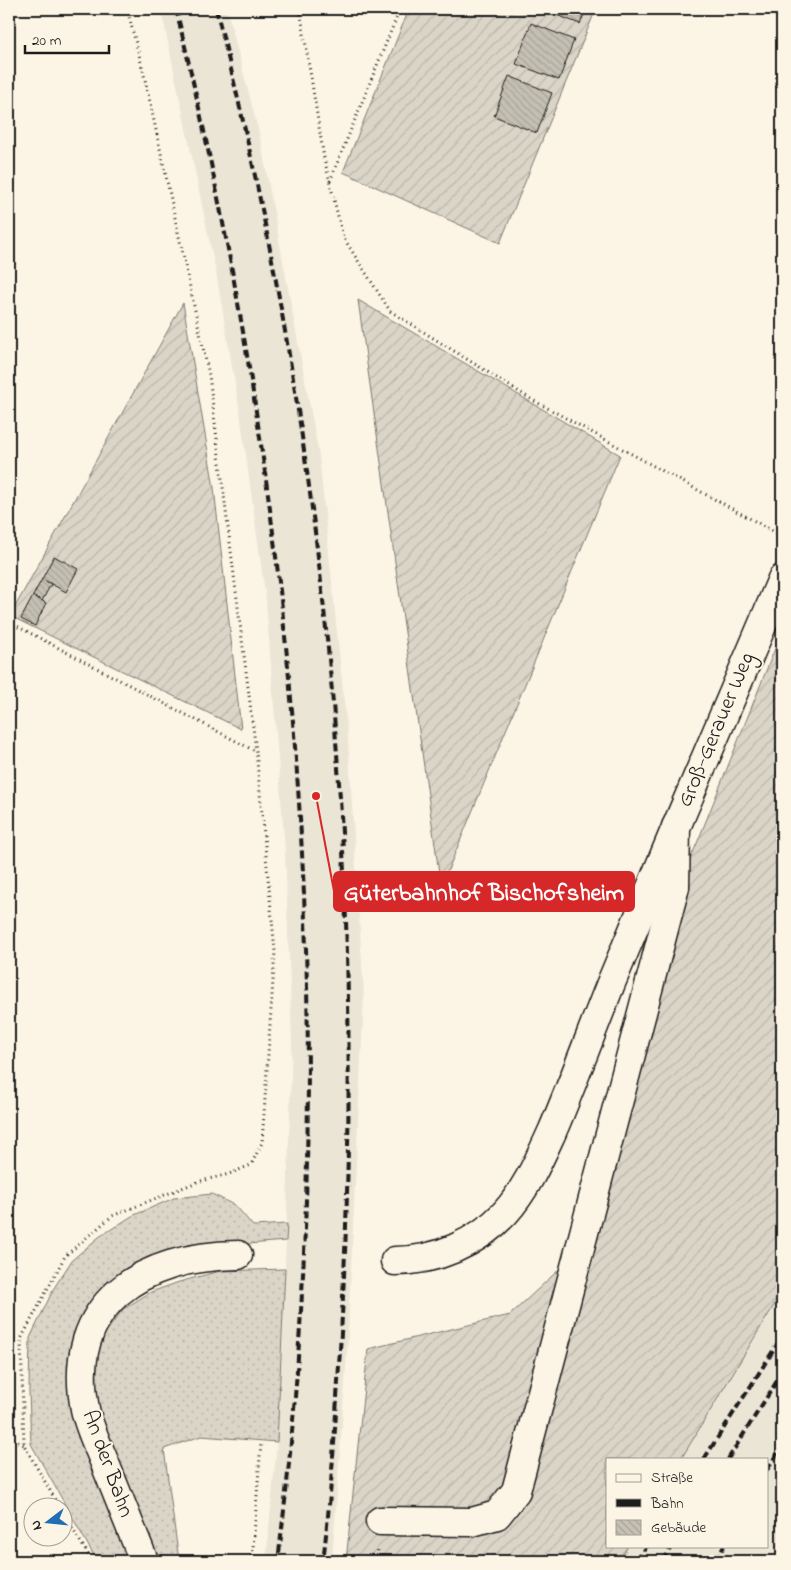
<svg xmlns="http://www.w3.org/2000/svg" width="791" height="1570" font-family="'Indie Flower',sans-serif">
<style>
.built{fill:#ebe5d6}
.grass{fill:url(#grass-dots);stroke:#7c7872}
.garden{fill:url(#garden-furrows);stroke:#7c7872}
.building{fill:url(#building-back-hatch);stroke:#1c1c1c}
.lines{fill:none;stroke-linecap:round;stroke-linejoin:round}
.minor-casing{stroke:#1c1c1c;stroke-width:31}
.path{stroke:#1c1c1c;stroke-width:3;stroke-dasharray:1 4;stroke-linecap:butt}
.minor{stroke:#fcf5e5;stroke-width:28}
.rail{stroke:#1c1c1c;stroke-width:4;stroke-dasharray:8 4;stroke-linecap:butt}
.labels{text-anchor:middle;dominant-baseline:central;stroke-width:4;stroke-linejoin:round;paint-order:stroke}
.street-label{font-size:22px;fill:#1c1c1c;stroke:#fcf5e5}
.leader{fill:none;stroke:#d62828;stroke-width:2}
.callout-dot{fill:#d62828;stroke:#fcf5e5;stroke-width:2}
.callout{fill:#d62828;stroke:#d62828;stroke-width:2}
.callout-label{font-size:24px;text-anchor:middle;font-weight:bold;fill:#fff}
</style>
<defs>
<pattern id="grass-dots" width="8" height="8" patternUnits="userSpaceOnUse" patternTransform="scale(1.25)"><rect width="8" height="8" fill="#dbd5c8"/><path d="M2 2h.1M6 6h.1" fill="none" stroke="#bbb6ab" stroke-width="1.8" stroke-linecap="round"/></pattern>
<pattern id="garden-furrows" width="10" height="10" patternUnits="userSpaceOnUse" patternTransform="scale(1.25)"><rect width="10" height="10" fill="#dbd5c8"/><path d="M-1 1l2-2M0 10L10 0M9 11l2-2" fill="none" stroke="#bbb6ab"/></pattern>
<pattern id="building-back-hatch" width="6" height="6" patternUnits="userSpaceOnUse" patternTransform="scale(1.25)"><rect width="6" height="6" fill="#c4c0b3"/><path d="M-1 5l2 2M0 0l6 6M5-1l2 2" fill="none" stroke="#a8a499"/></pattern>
</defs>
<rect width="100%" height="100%" fill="#fcf5e5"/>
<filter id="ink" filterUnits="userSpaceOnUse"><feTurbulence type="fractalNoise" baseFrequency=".02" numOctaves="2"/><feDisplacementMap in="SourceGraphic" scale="10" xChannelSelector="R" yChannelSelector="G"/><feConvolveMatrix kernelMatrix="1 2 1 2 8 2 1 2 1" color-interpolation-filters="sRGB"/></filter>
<g filter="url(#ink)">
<g class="built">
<path d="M161 9H227L260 137 319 455 348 740 364 996 347 1354 332 1561H266L277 1442 286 1241 292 1041 285 851 266 600 240 413 216 272Z"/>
<path d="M782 1280V1561H619L627 1546H767V1459H676Z"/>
</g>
<g class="grass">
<path d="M212 1194 236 1206 253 1226 287 1224 286 1241 210 1247 165 1259 77 1355 134 1561H97L31 1444 29 1391 30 1338 54 1288 72 1260 99 1237 132 1216 174 1198Z"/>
<path d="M285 1269 277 1442 201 1436 164 1449 179 1561H154L98 1424 95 1363 104 1335 123 1309 151 1292 179 1282 220 1271Z"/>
</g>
<g class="garden">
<path d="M409 9H596L500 243 343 172Z"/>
<path d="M358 300 620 455 441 887Z"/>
<path d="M183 303 214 488 241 729 10 616Z"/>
<path d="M782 631V1292L681 1459H607V1546H628L619 1561H346L368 1349 510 1315 565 1264 649 954 698 841Z"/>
</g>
<g class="building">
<path d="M541 9H586L580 24Z"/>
<path d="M531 23 574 40 559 80 516 64Z"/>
<path d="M509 76 552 93 537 133 494 116Z"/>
<path d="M54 556 78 569 66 592 42 579Z"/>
<path d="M42 579 51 584 42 601 33 596Z"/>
<path d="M33 596 46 603 35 626 21 619Z"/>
</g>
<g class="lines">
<g class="minor-casing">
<g id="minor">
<path d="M395 1261C436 1261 477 1243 505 1213 526 1190 539 1160 552 1132 573 1083 591 1033 611 983 667 848 724 713 782 579"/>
<path d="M380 1521 472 1522 497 1515 516 1491 675 887 676 827"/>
<path d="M144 1561C131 1529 119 1498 106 1466 99 1448 89 1428 85 1409 65 1303 142 1256 238 1255"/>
</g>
</g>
<g class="path">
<path d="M300 9 324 158 343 237 390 311 529 398 782 536"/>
<path d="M330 181 400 9"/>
<path d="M9 622 255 751"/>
<path d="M9 1438 24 1445"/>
<path d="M60 1508 24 1445 21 1339 65 1256 112 1216 197 1182 229 1174 251 1165 262 1143 275 951 256 751 209 375 143 70 127 9"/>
<path d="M62 1511 92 1561"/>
<path d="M252 1561 261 1443"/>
<path d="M377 1561 378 1547"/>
</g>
<use href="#minor" class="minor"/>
<g class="rail">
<path d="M176 9C299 515 343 1043 278 1561"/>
<path d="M216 9C329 451 369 910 339 1365 335 1431 331 1496 323 1561"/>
<path d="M704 1459 782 1337"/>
<path d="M728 1459 782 1373"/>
<path d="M767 1470 782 1445"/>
<path d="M637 1561 647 1546"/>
<path d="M662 1561 672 1546"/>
<path d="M716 1561 724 1546"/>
</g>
</g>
</g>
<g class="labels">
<g class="street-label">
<text transform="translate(717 730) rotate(-67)">Groß-Gerauer Weg</text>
<text transform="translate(107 1464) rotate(70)">An der Bahn</text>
</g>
</g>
<path class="leader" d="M316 796L334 891"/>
<circle class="callout-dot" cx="316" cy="796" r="5"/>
<rect class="callout" x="334" y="872" width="300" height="39" rx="5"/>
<g class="callout-label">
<text x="484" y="900">Güterbahnhof Bischofsheim</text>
</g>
<rect width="791" height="1570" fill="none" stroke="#fcf5e5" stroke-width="30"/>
<rect x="15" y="15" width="761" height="1540" fill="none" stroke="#1c1c1c" stroke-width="2" filter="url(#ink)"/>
<rect x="606" y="1458" width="162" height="90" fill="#fcf5e5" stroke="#a29e95"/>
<rect x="616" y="1474" width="25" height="8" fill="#fcf5e5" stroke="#a29e95"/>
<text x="651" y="1482" font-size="15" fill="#1c1c1c">Straße</text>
<rect x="616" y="1499" width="25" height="8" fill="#1c1c1c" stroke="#a29e95"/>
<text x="651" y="1508" font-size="15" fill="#1c1c1c">Bahn</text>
<rect x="616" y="1520" width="25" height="15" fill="url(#building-back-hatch)" stroke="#a29e95"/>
<text x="651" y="1532" font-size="15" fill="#1c1c1c">Gebäude</text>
<g transform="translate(48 1522) rotate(254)"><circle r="24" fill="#fcf5e5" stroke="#a29e95"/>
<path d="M0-4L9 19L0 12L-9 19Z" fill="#1f6fb2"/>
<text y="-8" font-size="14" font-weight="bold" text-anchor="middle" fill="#1c1c1c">N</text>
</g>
<path d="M25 45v8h84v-8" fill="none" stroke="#1c1c1c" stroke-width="2.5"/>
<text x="32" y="45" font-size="15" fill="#1c1c1c" stroke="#fcf5e5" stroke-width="4" paint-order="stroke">20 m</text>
</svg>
